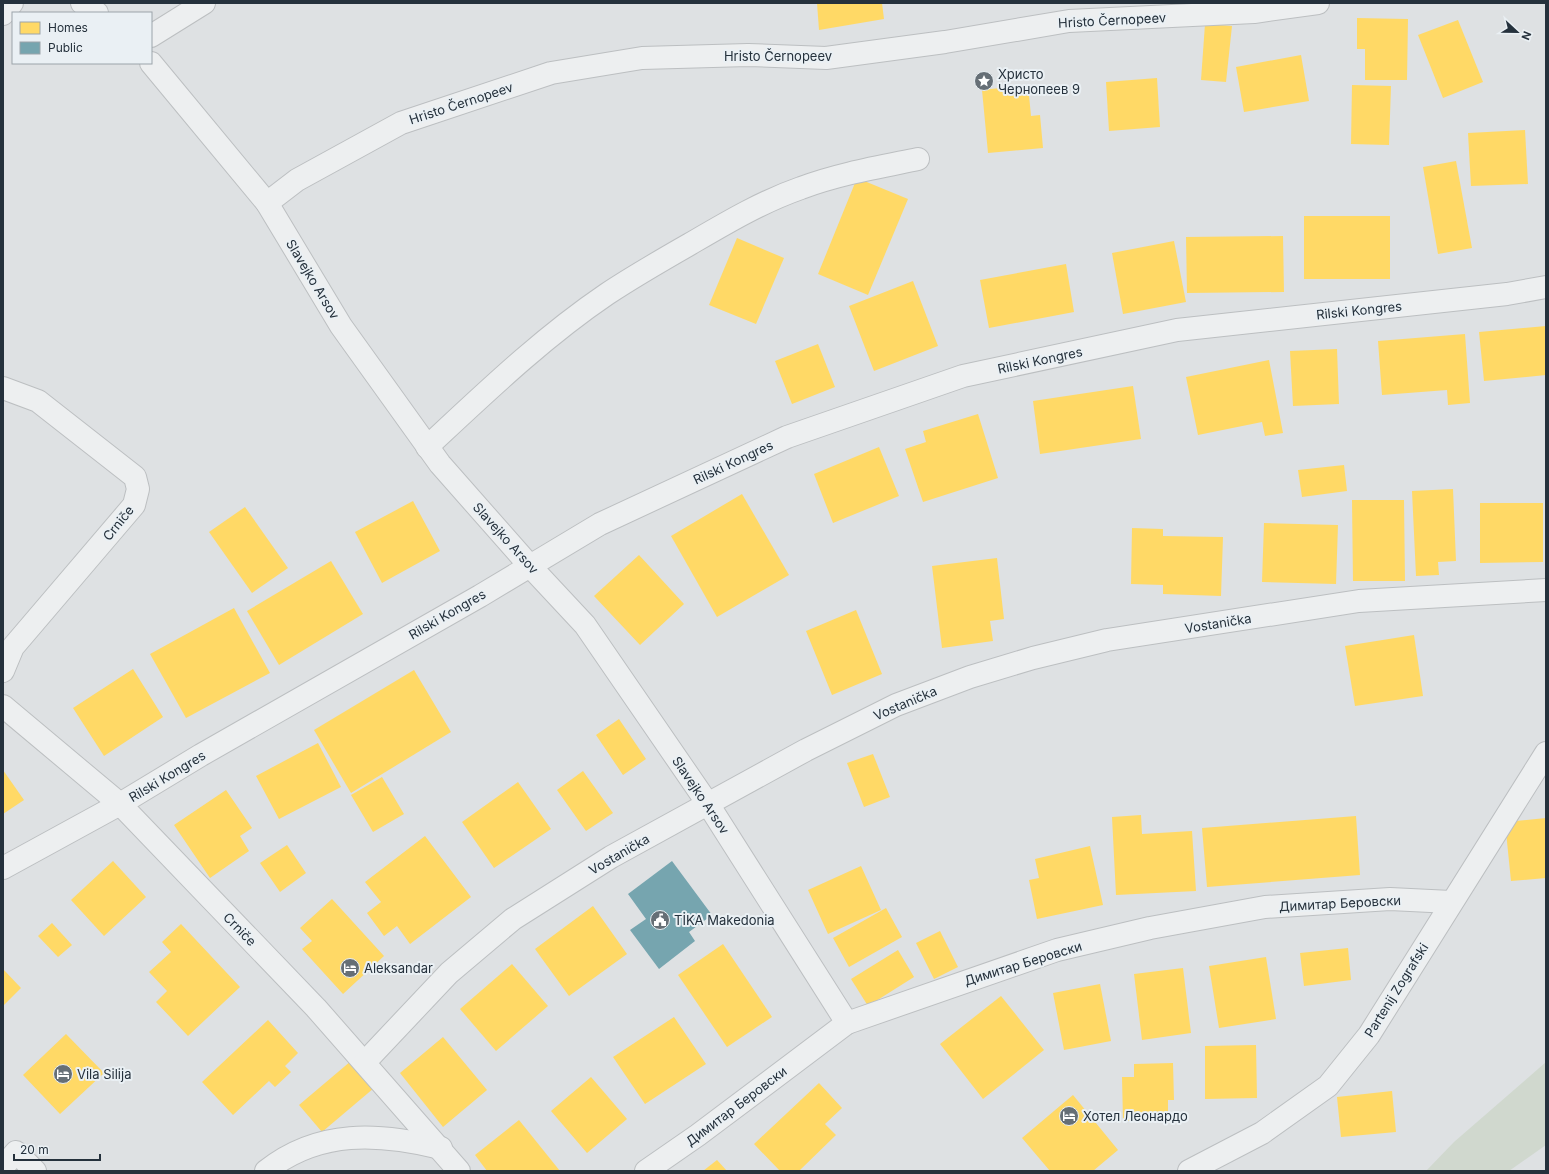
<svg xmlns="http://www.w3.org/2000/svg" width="1549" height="1174" font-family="Inter,sans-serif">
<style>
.green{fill:#d0d8ce}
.homes{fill:#ffd966}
.public{fill:#76a5af}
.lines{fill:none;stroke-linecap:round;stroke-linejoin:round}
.minor-casing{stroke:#bcbfc1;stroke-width:24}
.minor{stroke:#edeff0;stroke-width:22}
.labels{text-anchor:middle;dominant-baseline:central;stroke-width:4;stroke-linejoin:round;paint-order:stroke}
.street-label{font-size:13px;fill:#25313c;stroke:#eaf0f4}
.poi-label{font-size:13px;fill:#25313c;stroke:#eaf0f4;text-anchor:start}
</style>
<rect width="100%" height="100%" fill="#dee1e3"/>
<path class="green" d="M1546 1062V1145L1509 1171H1426L1454 1142Z"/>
<g class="homes">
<path d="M817 3H882L884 19 819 30Z"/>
<path d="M1357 18 1408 19 1407 80H1365V49H1357Z"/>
<path d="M1458 20 1483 82 1443 98 1418 35Z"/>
<path d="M1205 24 1232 26 1226 82 1201 80Z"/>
<path d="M1301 55 1309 101 1244 112 1236 67Z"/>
<path d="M1157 78 1160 127 1109 131 1106 82Z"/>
<path d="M1028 85 1031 116 1040 115 1043 148 988 153 982 90Z"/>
<path d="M1352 85 1391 86 1389 145 1351 144Z"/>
<path d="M1525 130 1528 184 1471 186 1468 133Z"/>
<path d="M1456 161 1472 248 1438 254 1423 167Z"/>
<path d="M857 178 908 199 868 295 818 274Z"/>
<rect x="1304" y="216" width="86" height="63"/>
<path d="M1283 236 1284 292 1187 293 1186 237Z"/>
<path d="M737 238 784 258 756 324 709 305Z"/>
<path d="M1174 241 1186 302 1123 314 1112 253Z"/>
<path d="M1066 264 1074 312 989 328 980 280Z"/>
<path d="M913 281 938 346 874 371 849 306Z"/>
<path d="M1546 326V375L1484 381 1479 332Z"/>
<path d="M1465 334 1470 403 1448 405 1447 390 1382 395 1378 341Z"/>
<path d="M818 344 835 387 792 404 775 361Z"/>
<path d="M1337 349 1339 404 1293 406 1290 351Z"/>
<path d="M1269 360 1283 433 1265 436 1262 422 1198 435 1186 377Z"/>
<path d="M1133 386 1141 439 1040 454 1033 401Z"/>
<path d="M978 414 998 478 923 502 905 449 926 442 923 431Z"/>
<path d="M879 447 899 496 833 523 814 474Z"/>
<path d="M1344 465 1347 491 1302 497 1298 470Z"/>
<path d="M1453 489 1456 561 1438 562 1439 575 1416 576 1412 491Z"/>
<path d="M742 494 789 575 717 617 671 536Z"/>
<path d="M1352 500H1404L1405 581H1353Z"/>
<path d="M413 501 440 551 382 583 355 532Z"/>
<path d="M1480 503H1543V562L1480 563Z"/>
<path d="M245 507 288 568 252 593 209 532Z"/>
<path d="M1264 523 1338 525 1336 584 1262 582Z"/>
<path d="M1132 528 1163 529V536L1223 537 1221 596 1163 594V585L1131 584Z"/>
<path d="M639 555 684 604 640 645 594 596Z"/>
<path d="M997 558 1004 619 990 621 993 641 942 648 932 566Z"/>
<path d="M331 561 363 614 279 665 247 611Z"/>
<path d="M234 608 270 673 186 718 150 654Z"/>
<path d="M856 610 882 674 832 695 806 631Z"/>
<path d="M1414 635 1423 696 1355 706 1345 646Z"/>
<path d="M133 669 163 717 104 756 73 708Z"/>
<path d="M414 670 451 732 351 793 314 730Z"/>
<path d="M619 719 646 759 623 775 596 735Z"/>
<path d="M318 743 341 787 279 819 256 776Z"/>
<path d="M873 754 890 797 864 807 847 763Z"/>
<path d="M3 770 24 800 3 814Z"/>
<path d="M583 771 613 813 586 831 557 790Z"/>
<path d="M382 777 404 814 373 832 351 795Z"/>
<path d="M518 782 551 829 494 868 462 822Z"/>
<path d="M226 790 252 828 240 836 249 851 210 878 174 825Z"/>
<path d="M1141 815 1142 834 1192 831 1196 891 1116 895 1112 817Z"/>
<path d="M1356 816 1360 875 1207 887 1202 828Z"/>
<path d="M1546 818V878L1511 881 1505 822Z"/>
<path d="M425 836 471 897 410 944 397 926 384 936 367 913 381 902 365 882Z"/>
<path d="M287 845 306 873 280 892 260 863Z"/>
<path d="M1090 846 1103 905 1037 919 1029 880 1039 878 1035 859Z"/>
<path d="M113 861 146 897 104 936 71 900Z"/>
<path d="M861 866 881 910 828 934 808 890Z"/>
<path d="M332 899 384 956 343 994 302 949 312 941 300 928Z"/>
<path d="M593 906 627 954 569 996 535 949Z"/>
<path d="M886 908 902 937 849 967 833 938Z"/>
<path d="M52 923 72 945 58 957 38 936Z"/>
<path d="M181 924 240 987 188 1036 156 1002 167 991 149 972 171 952 162 942Z"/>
<path d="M940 931 958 967 934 979 916 943Z"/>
<path d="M723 944 772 1017 727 1047 678 975Z"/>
<path d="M1348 948 1351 980 1304 986 1300 953Z"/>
<path d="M898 950 914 977 868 1006 851 979Z"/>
<path d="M1266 957 1276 1019 1219 1028 1209 966Z"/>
<path d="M512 964 548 1006 496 1051 460 1009Z"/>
<path d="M1183 968 1191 1033 1142 1040 1134 974Z"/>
<path d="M3 969 21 988 3 1006Z"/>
<path d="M1100 984 1111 1041 1064 1050 1053 993Z"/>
<path d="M1001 996 1044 1050 983 1099 940 1044Z"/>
<path d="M674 1017 706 1064 645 1104 613 1057Z"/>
<path d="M268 1020 298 1053 285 1066 291 1072 275 1087 269 1081 233 1115 202 1082Z"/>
<path d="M66 1034 104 1073 60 1114 23 1075Z"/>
<path d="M443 1037 487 1090 443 1127 400 1073Z"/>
<path d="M1256 1045 1257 1098 1205 1099V1046Z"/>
<path d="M351 1061 374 1088 322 1132 299 1105Z"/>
<path d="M1173 1063 1174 1100H1168V1120L1123 1121 1122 1077H1134V1064Z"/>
<path d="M591 1077 627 1119 587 1153 551 1111Z"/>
<path d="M819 1083 842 1108 825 1124 836 1135 799 1171H780L754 1144Z"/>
<path d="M1392 1091 1396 1132 1341 1137 1337 1097Z"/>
<path d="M1073 1095 1118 1150 1093 1171H1050L1022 1138Z"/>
<path d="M519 1120 560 1171H487L475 1155Z"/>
<path d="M717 1160 727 1171H703Z"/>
</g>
<path class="public" d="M672 861 712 915 689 932 695 941 659 969 630 930 646 919 628 894Z"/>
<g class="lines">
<g class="minor-casing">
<g id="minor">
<path d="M82 3 97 13"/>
<path d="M3 14 12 3"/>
<path d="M151 36 204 3"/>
<path d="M151 63 267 203 341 326 440 464 529 565 585 625 708 804 847 1023"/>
<path d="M267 203 297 180 401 123 551 73 642 58 748 55 826 58 945 42 1069 21 1254 12 1318 3"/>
<path d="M3 388 38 401 135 477 138 489 134 505 13 647 3 671"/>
<path d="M427 447C484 394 542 338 607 294 634 276 662 260 690 244 726 223 761 202 801 188 838 174 879 167 918 159"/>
<path d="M3 706 120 804 316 1008 459 1171"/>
<path d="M3 868 120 804 201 755 480 596 600 524 787 437 963 376 1177 330 1507 294 1546 287"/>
<path d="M365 1062 449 973 513 919 611 857 806 750 896 705 970 677 1033 658 1107 640 1359 601 1546 590"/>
<path d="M3 1167 16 1152 35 1171"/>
<path d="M266 1171C319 1129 379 1133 441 1148"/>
<path d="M646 1171 698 1135 847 1023 1057 950 1150 928 1265 907 1390 899 1451 902"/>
<path d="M1189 1171 1262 1133 1328 1086 1369 1035 1546 753"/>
</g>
</g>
<use href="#minor" class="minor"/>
</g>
<defs>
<g id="sight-disc" transform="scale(1)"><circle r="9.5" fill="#666f76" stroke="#eaf0f4"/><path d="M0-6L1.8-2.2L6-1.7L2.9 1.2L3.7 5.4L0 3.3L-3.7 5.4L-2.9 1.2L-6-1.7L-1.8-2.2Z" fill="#fff"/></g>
<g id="civic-disc" transform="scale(1)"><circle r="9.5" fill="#666f76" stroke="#eaf0f4"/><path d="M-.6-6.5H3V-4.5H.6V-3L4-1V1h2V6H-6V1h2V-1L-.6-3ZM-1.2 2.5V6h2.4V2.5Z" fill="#fff"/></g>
<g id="hotel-disc" transform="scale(1)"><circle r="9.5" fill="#666f76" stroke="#eaf0f4"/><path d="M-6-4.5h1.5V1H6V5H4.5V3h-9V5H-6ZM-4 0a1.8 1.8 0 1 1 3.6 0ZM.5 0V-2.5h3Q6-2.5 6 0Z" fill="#fff"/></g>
</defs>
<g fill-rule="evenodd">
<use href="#sight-disc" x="984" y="81"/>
<use href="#civic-disc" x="660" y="920"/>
<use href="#hotel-disc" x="350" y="968"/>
<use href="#hotel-disc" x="63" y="1074"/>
<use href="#hotel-disc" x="1069" y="1116"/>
</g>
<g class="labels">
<g class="street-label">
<text transform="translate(1112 20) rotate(-3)">Hristo Černopeev</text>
<text x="778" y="56">Hristo Černopeev</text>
<text transform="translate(461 103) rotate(-18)">Hristo Černopeev</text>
<text transform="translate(313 279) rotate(59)">Slavejko Arsov</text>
<text transform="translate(1359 310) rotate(-6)">Rilski Kongres</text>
<text transform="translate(1040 360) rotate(-12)">Rilski Kongres</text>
<text transform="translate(733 462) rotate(-25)">Rilski Kongres</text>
<text transform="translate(118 523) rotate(-51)">Crniče</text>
<text transform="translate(506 538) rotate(48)">Slavejko Arsov</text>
<text transform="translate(447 614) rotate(-30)">Rilski Kongres</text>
<text transform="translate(1218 623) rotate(-9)">Vostanička</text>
<text transform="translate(905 703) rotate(-23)">Vostanička</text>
<text transform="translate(167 776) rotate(-31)">Rilski Kongres</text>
<text transform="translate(701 795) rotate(56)">Slavejko Arsov</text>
<text transform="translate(619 854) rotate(-30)">Vostanička</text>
<text transform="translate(1340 903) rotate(-3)">Димитар Беровски</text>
<text transform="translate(240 929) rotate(46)">Crniče</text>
<text transform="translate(1023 963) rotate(-17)">Димитар Беровски</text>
<text transform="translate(1396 990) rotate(-58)">Partenij Zografski</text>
<text transform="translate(736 1106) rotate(-37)">Димитар Беровски</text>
</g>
<g class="poi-label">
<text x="998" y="74">Христо<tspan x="998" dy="15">Чернопеев 9</tspan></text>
<text x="674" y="920">TİKA Makedonia</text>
<text x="364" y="968">Aleksandar</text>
<text x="77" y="1074">Vila Silija</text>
<text x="1083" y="1116">Хотел Леонардо</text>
</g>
</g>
<rect width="1549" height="1174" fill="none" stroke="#25313c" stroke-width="8"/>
<rect x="12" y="12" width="140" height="52" fill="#eaf0f4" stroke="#9ba4aa"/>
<rect x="20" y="22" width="20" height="12" fill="#ffd966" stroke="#9ba4aa"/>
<text x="48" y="32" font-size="12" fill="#25313c">Homes</text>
<rect x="20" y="42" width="20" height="12" fill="#76a5af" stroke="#9ba4aa"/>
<text x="48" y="52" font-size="12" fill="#25313c">Public</text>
<g transform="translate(1517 32) rotate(112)" stroke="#eaf0f4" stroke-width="3" paint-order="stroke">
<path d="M0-3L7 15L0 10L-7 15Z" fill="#25313c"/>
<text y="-6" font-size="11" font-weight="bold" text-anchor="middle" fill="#25313c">N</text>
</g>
<path d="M14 1154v6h86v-6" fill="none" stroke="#25313c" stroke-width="2"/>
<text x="20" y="1154" font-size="12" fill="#25313c" stroke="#eaf0f4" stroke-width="3" paint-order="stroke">20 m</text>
</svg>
